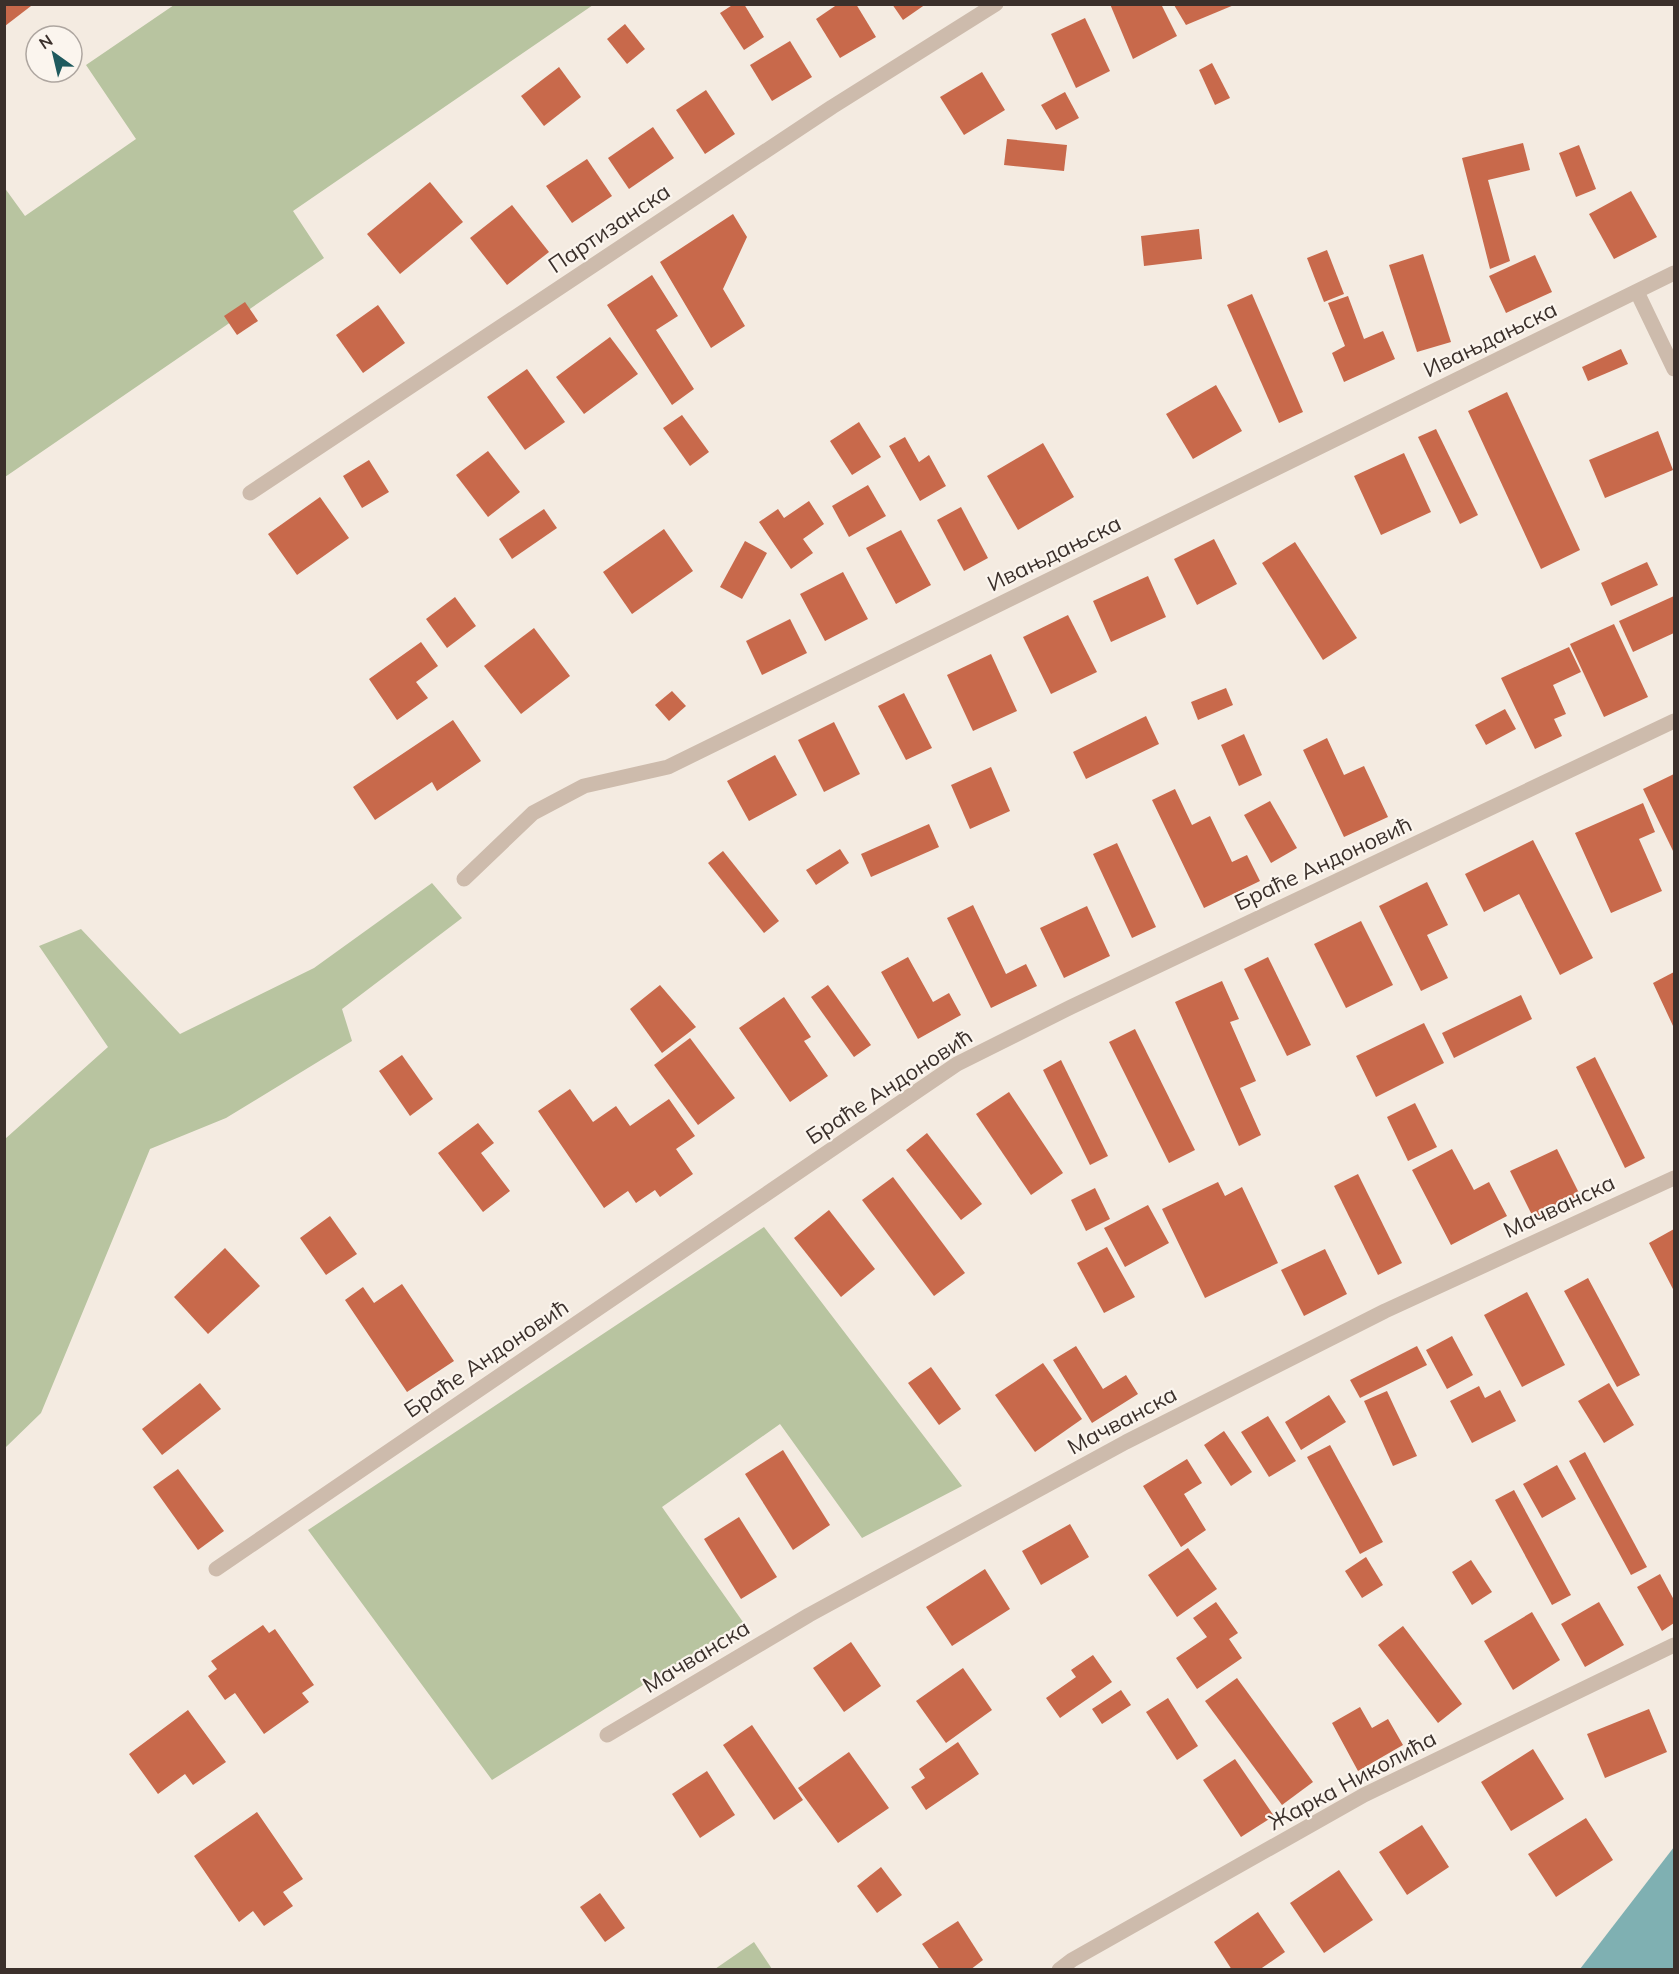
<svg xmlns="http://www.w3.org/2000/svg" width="1679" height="1974" font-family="Mulish,sans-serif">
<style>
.green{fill:#b8c4a0}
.water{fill:#7fb0b2}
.building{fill:#c8694b}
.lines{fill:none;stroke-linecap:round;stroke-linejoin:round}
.minor{stroke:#cdbbac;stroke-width:15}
.labels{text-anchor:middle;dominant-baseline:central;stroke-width:4.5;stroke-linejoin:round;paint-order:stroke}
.street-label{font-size:22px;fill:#3b302b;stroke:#fbf5ee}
</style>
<rect width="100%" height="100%" fill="#f4ebe1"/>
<g class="green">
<path d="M174 5H593L293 211 324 258 5 477 4 187 25 216 136 139 86 65Z"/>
<path d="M432 883 462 918 342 1009 352 1041 226 1118 150 1149 41 1413 5 1448V1139L108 1047 39 946 81 929 180 1034 314 968Z"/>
<path d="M764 1227 962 1486 862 1538 780 1424 662 1507 743 1622 492 1780 308 1530Z"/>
<path d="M754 1942 772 1969H715Z"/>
</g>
<path class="water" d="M1674 1847V1969H1580Z"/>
<g class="building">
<path d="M5 4H29L31 6 5 26Z"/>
<path d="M734 4H744L764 37 744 50 720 13Z"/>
<path d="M838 4H856L876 37 840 58 816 19Z"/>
<path d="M892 4H926L903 20Z"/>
<path d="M1110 4H1161L1177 36 1133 59Z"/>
<path d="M1174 5H1234L1186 25Z"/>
<path d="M1085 18 1110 71 1076 88 1051 34Z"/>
<path d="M625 24 645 49 627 64 607 39Z"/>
<path d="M790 41 812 77 772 101 750 65Z"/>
<path d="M1212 63 1230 98 1215 105 1199 70Z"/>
<path d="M559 67 581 97 544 126 521 96Z"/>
<path d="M982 72 1005 110 964 135 940 97Z"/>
<path d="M706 90 735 134 705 154 676 110Z"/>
<path d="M1065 92 1079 118 1056 130 1041 105Z"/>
<path d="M653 127 674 158 629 189 608 158Z"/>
<path d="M1007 139 1067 145 1064 171 1004 165Z"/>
<path d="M1523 143 1530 170 1488 180 1510 261 1490 269 1462 158Z"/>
<path d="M1579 145 1596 189 1576 197 1559 153Z"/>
<path d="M587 159 612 196 572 223 546 186Z"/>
<path d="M430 182 463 222 400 274 367 234Z"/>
<path d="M1631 191 1657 237 1614 259 1589 214Z"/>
<path d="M512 205 549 252 507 285 470 238Z"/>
<path d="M733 214 747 237 723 289 745 326 711 348 660 262Z"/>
<path d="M1199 229 1202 259 1144 266 1141 236Z"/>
<path d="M1327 250 1344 294 1324 302 1307 258Z"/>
<path d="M1423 254 1451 342 1417 352 1389 265Z"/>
<path d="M1535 255 1552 292 1506 313 1489 276Z"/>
<path d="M652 275 678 316 656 330 694 389 672 405 607 305Z"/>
<path d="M1252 294 1303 412 1279 423 1227 305Z"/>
<path d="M1348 296 1364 339 1383 331 1395 359 1344 382 1332 353 1345 346 1328 303Z"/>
<path d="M245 302 258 321 237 335 224 316Z"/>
<path d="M378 305 405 343 363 373 336 335Z"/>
<path d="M610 337 638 374 584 414 556 377Z"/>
<path d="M1621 349 1628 364 1588 381 1582 367Z"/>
<path d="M527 369 565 422 525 450 487 397Z"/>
<path d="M1216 385 1242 431 1193 459 1166 414Z"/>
<path d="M1507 392 1580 550 1541 569 1468 411Z"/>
<path d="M682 415 709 452 690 466 663 428Z"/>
<path d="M859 422 881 457 852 475 830 441Z"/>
<path d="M1436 429 1478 515 1460 524 1418 437Z"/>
<path d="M1658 431 1673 470 1605 498 1589 460Z"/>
<path d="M905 437 919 462 929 455 946 486 920 501 889 446Z"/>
<path d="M1043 443 1074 497 1018 530 987 476Z"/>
<path d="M488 451 520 492 488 517 456 475Z"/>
<path d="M1404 453 1431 512 1381 535 1354 476Z"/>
<path d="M369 460 389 492 362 508 343 476Z"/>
<path d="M868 485 886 516 849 537 832 506Z"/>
<path d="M320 497 349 538 297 575 268 534Z"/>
<path d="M809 501 824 524 803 539 813 553 791 569 759 522 778 509 784 518Z"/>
<path d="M961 507 988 558 964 571 937 520Z"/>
<path d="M544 509 557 528 512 559 499 539Z"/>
<path d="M664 529 693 571 632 614 603 572Z"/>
<path d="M901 530 931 585 896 604 866 548Z"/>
<path d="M1214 539 1237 584 1197 605 1174 559Z"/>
<path d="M745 541 767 553 742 599 720 587Z"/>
<path d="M1295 542 1357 638 1323 660 1262 563Z"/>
<path d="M1647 562 1658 585 1611 606 1601 583Z"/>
<path d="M843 572 868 619 825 641 800 594Z"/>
<path d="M1148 576 1166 617 1111 642 1093 601Z"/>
<path d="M1674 596V633L1633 652 1619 621Z"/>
<path d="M455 597 476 626 447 648 426 619Z"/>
<path d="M1068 615 1097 672 1051 694 1023 637Z"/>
<path d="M790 619 807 653 762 675 746 641Z"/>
<path d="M1614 624 1648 697 1604 717 1570 644Z"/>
<path d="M534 628 570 676 521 714 484 666Z"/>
<path d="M421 642 438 666 416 682 428 698 397 720 369 679Z"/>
<path d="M1569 647 1581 672 1553 685 1566 714 1554 719 1562 736 1535 749 1501 678Z"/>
<path d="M991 654 1017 711 973 731 947 675Z"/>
<path d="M1226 688 1233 705 1198 720 1191 702Z"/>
<path d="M672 691 686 706 669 721 655 705Z"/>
<path d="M904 693 932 748 906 760 878 706Z"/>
<path d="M1505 709 1516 729 1486 745 1475 725Z"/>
<path d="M1146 716 1159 744 1086 779 1073 752Z"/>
<path d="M453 720 481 761 437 791 432 782 375 820 353 787Z"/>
<path d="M834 722 860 774 824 792 798 740Z"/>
<path d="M1244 734 1262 775 1239 786 1221 745Z"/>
<path d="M1327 738 1344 775 1364 766 1388 817 1344 837 1303 750Z"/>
<path d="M775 755 797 795 749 821 727 781Z"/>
<path d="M991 767 1010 811 970 829 951 785Z"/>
<path d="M1674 774V853L1643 789Z"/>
<path d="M1175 789 1192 825 1210 816 1232 862 1247 855 1260 881 1204 908 1152 800Z"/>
<path d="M1270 801 1297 848 1271 863 1244 815Z"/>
<path d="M1643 803 1655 832 1639 839 1662 891 1611 913 1575 833Z"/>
<path d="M929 824 939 847 871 877 861 854Z"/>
<path d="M1533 840 1593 958 1560 975 1519 894 1484 912 1465 874Z"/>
<path d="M1117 843 1156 927 1132 938 1093 854Z"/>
<path d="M840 849 849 863 816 885 806 870Z"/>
<path d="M723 851 779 921 764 933 708 863Z"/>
<path d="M1427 882 1448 925 1427 935 1448 978 1421 991 1379 906Z"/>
<path d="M973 905 1006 974 1026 964 1037 986 991 1008 947 918Z"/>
<path d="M1087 906 1110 956 1064 978 1040 928Z"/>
<path d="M1361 921 1393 985 1346 1008 1314 944Z"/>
<path d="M908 957 933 1002 949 993 961 1015 918 1039 881 972Z"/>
<path d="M1268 957 1311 1045 1287 1056 1244 969Z"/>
<path d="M1674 972V1028L1653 983Z"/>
<path d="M1222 981 1239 1019 1230 1022 1256 1081 1240 1088 1261 1135 1239 1146 1175 1002Z"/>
<path d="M660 985 696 1027 662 1053 630 1009Z"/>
<path d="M828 985 871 1045 854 1057 811 997Z"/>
<path d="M1521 995 1532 1019 1454 1058 1442 1033Z"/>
<path d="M784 997 811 1037 804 1041 828 1076 790 1102 739 1028Z"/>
<path d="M1424 1023 1444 1063 1376 1097 1356 1056Z"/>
<path d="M1135 1029 1195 1150 1169 1163 1109 1042Z"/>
<path d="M690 1038 735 1098 698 1125 654 1065Z"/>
<path d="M402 1055 433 1099 410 1116 379 1071Z"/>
<path d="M1595 1057 1645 1158 1625 1168 1576 1067Z"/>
<path d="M1061 1060 1108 1156 1090 1165 1043 1070Z"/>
<path d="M570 1089 593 1122 616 1106 630 1126 669 1099 695 1136 676 1149 693 1174 660 1197 655 1190 636 1203 628 1191 604 1208 538 1111Z"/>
<path d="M1009 1092 1063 1173 1031 1195 976 1114Z"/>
<path d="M1415 1103 1437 1147 1408 1161 1387 1117Z"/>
<path d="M478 1123 494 1143 481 1153 510 1191 483 1212 438 1153Z"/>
<path d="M927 1133 982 1204 961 1220 906 1150Z"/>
<path d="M1452 1149 1474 1190 1489 1182 1507 1216 1451 1245 1412 1170Z"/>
<path d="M1557 1149 1580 1195 1534 1219 1510 1171Z"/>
<path d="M1358 1174 1402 1263 1378 1275 1334 1186Z"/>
<path d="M893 1177 965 1273 934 1296 862 1200Z"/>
<path d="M1218 1182 1225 1196 1242 1187 1278 1263 1205 1298 1162 1209Z"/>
<path d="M1095 1188 1110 1219 1086 1231 1071 1200Z"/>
<path d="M1148 1205 1169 1243 1125 1267 1104 1228Z"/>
<path d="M829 1210 875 1269 841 1297 794 1238Z"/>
<path d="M330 1216 357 1254 326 1275 300 1238Z"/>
<path d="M1674 1229V1291L1649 1243Z"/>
<path d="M1107 1247 1135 1297 1104 1313 1077 1263Z"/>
<path d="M225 1248 260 1286 208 1334 174 1297Z"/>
<path d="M1325 1249 1347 1294 1304 1316 1281 1270Z"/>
<path d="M1588 1278 1640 1375 1617 1387 1564 1291Z"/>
<path d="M402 1284 454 1361 407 1392 345 1300 363 1287 374 1303Z"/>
<path d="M1527 1292 1565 1365 1522 1387 1484 1315Z"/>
<path d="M1452 1336 1473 1375 1447 1389 1426 1350Z"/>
<path d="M1076 1346 1103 1389 1126 1375 1138 1394 1092 1423 1053 1360Z"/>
<path d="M1417 1346 1427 1365 1360 1398 1350 1380Z"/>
<path d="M1043 1363 1082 1419 1035 1452 995 1395Z"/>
<path d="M931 1367 961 1409 939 1425 908 1383Z"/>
<path d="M200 1383 221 1409 162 1455 142 1429Z"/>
<path d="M1609 1383 1634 1425 1604 1443 1578 1401Z"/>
<path d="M1479 1386 1485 1398 1500 1390 1516 1421 1472 1443 1450 1401Z"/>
<path d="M1387 1391 1417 1456 1393 1466 1364 1401Z"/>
<path d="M1329 1395 1346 1422 1301 1450 1285 1422Z"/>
<path d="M1268 1416 1296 1461 1269 1477 1241 1432Z"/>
<path d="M1224 1431 1252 1472 1231 1486 1204 1445Z"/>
<path d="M1330 1445 1383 1542 1360 1554 1307 1457Z"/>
<path d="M783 1450 830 1525 793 1550 745 1474Z"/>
<path d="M1585 1452 1647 1567 1631 1575 1569 1461Z"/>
<path d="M1187 1459 1202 1483 1184 1494 1206 1530 1181 1547 1143 1486Z"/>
<path d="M1557 1465 1576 1499 1542 1518 1523 1484Z"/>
<path d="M178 1469 224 1531 198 1550 153 1487Z"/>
<path d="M1514 1490 1571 1595 1552 1605 1495 1500Z"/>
<path d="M739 1517 777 1577 741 1599 704 1539Z"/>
<path d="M1070 1524 1089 1557 1041 1585 1022 1551Z"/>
<path d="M1188 1548 1217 1589 1177 1617 1148 1575Z"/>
<path d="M1366 1557 1383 1585 1362 1598 1345 1571Z"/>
<path d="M1471 1560 1492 1592 1472 1605 1452 1572Z"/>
<path d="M985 1569 1010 1609 952 1646 926 1607Z"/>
<path d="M1660 1574 1674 1600V1623L1662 1631 1637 1587Z"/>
<path d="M1216 1602 1238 1633 1229 1639 1242 1658 1197 1689 1176 1658 1207 1637 1193 1618Z"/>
<path d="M1599 1602 1624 1645 1585 1667 1561 1624Z"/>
<path d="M1532 1612 1560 1660 1513 1690 1484 1641Z"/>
<path d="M263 1625 269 1633 275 1629 314 1685 302 1693 309 1702 264 1734 235 1693 225 1700 208 1676 217 1669 211 1661Z"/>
<path d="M1403 1626 1462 1704 1438 1723 1378 1645Z"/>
<path d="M851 1642 881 1686 844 1712 813 1668Z"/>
<path d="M1093 1655 1112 1682 1060 1718 1046 1698 1076 1677 1071 1670Z"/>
<path d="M963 1668 992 1710 946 1743 916 1701Z"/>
<path d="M1237 1678 1313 1782 1282 1805 1205 1701Z"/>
<path d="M1121 1690 1131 1705 1102 1724 1092 1709Z"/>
<path d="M1168 1698 1198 1746 1177 1760 1146 1712Z"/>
<path d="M1360 1707 1372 1728 1388 1719 1403 1745 1358 1771 1332 1723Z"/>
<path d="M1649 1709 1667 1752 1605 1778 1587 1734Z"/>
<path d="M188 1710 226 1762 193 1785 185 1774 158 1794 129 1754Z"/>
<path d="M752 1725 803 1800 774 1820 723 1745Z"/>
<path d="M958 1742 979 1774 926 1810 911 1787 925 1778 919 1769Z"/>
<path d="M1533 1749 1564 1799 1511 1831 1481 1782Z"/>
<path d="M849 1752 889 1808 838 1843 798 1788Z"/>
<path d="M1235 1759 1274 1816 1241 1837 1203 1780Z"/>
<path d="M707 1771 735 1815 700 1838 672 1794Z"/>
<path d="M257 1812 303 1879 283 1892 293 1906 264 1926 253 1911 239 1922 194 1856Z"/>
<path d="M1586 1818 1613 1860 1556 1897 1528 1854Z"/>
<path d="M1422 1825 1449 1867 1407 1895 1379 1852Z"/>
<path d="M881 1867 902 1895 877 1913 857 1886Z"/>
<path d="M1339 1870 1373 1920 1324 1953 1290 1903Z"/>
<path d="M600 1893 625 1928 605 1942 580 1907Z"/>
<path d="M1258 1912 1285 1952 1259 1970H1232L1214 1942Z"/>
<path d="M958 1921 983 1960 970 1970H940L922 1944Z"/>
</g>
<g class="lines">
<g class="minor">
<path d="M1637 292 1674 369"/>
<path d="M250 493 832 107 996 4"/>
<path d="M464 879 533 813 584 786 668 767 1674 273"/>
<path d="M216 1569 957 1064 1071 1007 1674 721"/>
<path d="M607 1735 809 1615 1126 1442 1385 1311 1674 1178"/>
<path d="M1059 1970 1072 1960 1364 1795 1674 1645"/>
</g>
</g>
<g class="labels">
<g class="street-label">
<text transform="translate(609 228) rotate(-34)">Партизанска</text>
<text transform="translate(1490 339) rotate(-26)">Ивањдањска</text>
<text transform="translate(1054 553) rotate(-26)">Ивањдањска</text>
<text transform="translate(1323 863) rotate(-25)">Браће Андоновић</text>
<text transform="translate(889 1086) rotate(-33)">Браће Андоновић</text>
<text transform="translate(1559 1206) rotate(-25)">Мачванска</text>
<text transform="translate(486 1358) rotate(-34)">Браће Андоновић</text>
<text transform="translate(1122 1420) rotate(-28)">Мачванска</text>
<text transform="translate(696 1656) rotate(-31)">Мачванска</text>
<text transform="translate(1352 1780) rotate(-28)">Жарка Николића</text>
</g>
</g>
<rect width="1679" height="1974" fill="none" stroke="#3b302b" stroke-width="12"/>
<g transform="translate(54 54) rotate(326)"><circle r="28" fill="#fbf5ee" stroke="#aea6a0" stroke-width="1.5"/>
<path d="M0-4.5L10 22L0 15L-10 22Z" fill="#1f5a5e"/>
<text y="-9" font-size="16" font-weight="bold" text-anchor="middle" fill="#3b302b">N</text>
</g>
</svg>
